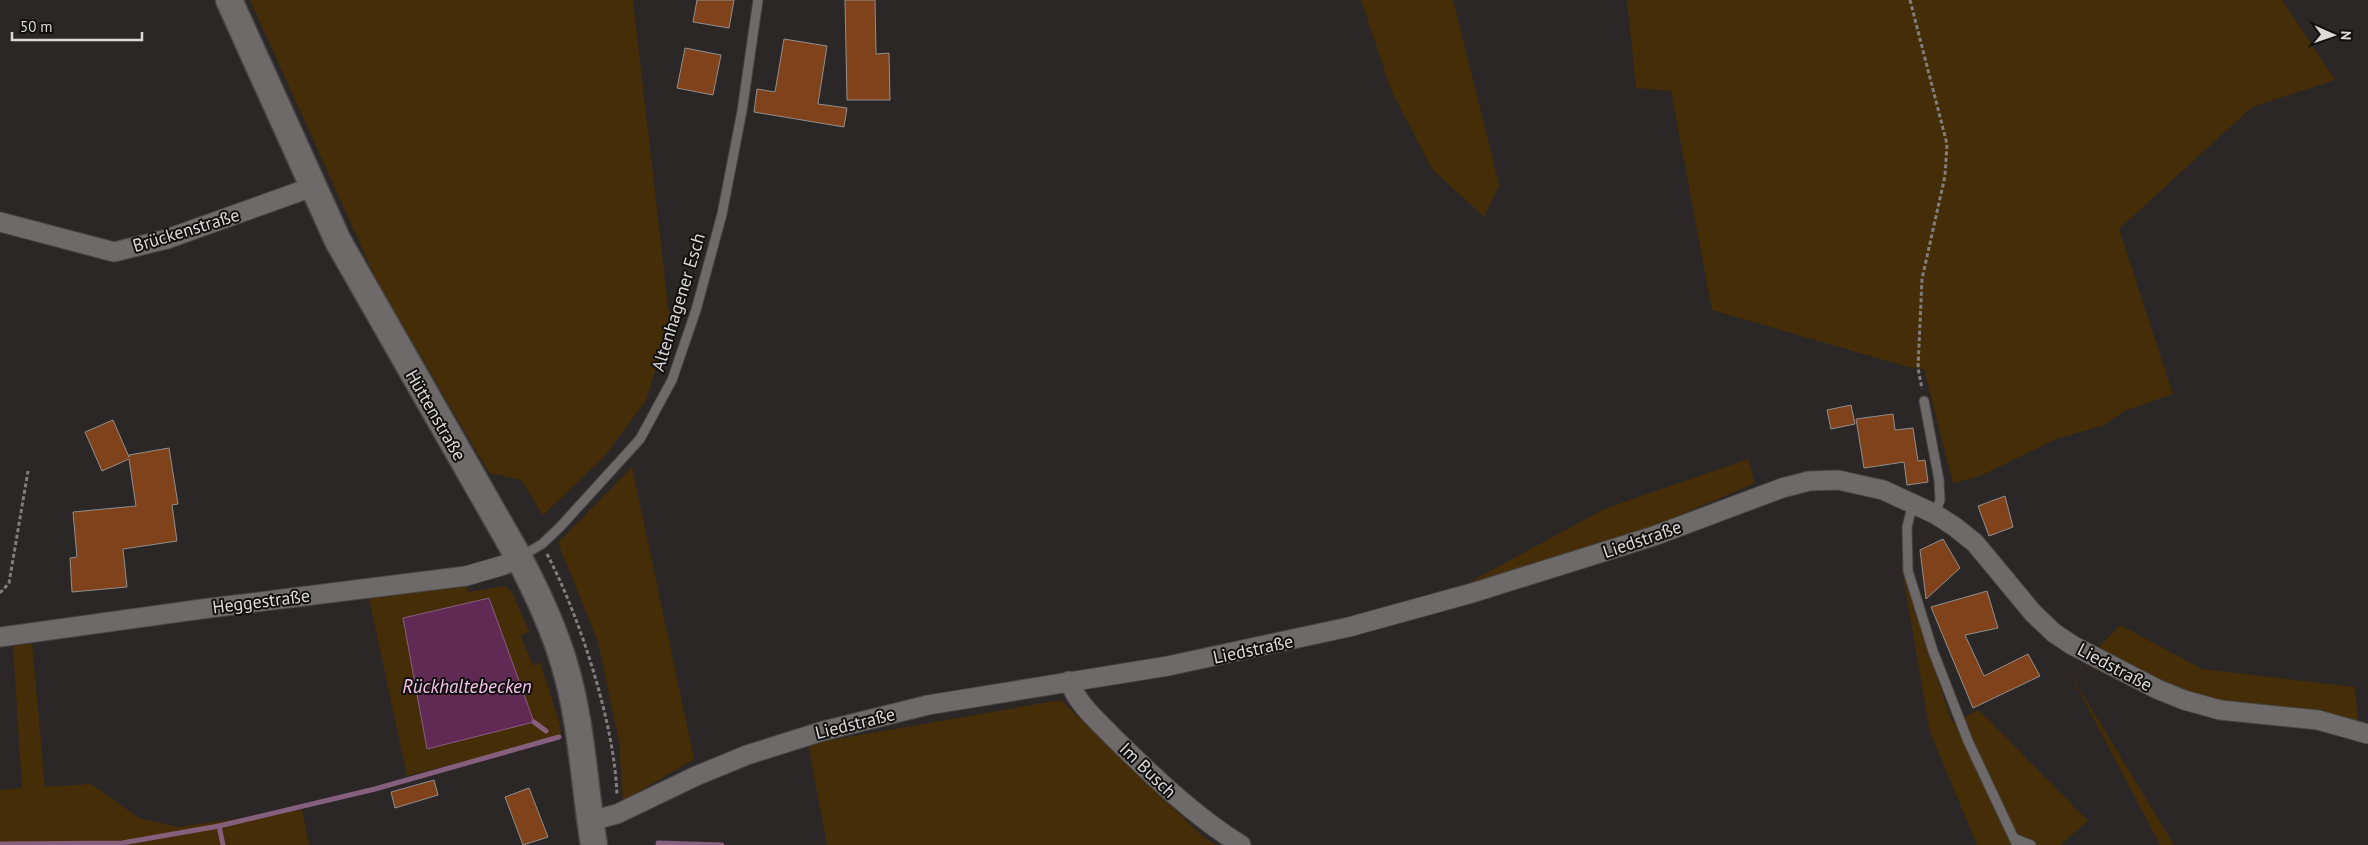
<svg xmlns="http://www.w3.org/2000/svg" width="2368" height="845" font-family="'PT Sans',sans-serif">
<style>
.green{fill:#442d07}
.water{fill:#602a55;stroke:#865f7d}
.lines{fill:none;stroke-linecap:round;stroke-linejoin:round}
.stream{stroke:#865f7d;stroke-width:5}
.building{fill:#7f421a;stroke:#928f8d}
.service-casing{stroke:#484545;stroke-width:11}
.minor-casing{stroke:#484545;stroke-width:21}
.secondary-casing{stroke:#484545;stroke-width:29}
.path{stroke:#817e7e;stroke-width:3;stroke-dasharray:4 2.5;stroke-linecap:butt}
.service{stroke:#6e6a6a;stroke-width:9}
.minor{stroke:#6e6a6a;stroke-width:19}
.secondary{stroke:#6e6a6a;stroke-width:26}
.labels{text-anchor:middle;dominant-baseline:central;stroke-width:4;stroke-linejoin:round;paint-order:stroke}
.street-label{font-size:18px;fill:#dddada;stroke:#121010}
.water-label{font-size:19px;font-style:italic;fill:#f7c3e9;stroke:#121010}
</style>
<rect width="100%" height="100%" fill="#2b2727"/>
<g class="green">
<path d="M250 0H633L670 323 646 400 605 456 543 515 521 480 489 473 377 281Z"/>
<path d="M1361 0H1453L1499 185 1484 217 1432 169 1391 90Z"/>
<path d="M1627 0H2282L2335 80 2252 107 2119 229 2173 394 2124 411 2105 425 2056 439 1980 476 1953 483 1924 369 1908 367 1712 310 1671 91 1636 88Z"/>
<path d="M1748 459 1755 483 1633 535 1468 583 1604 509Z"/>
<path d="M632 467 694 759 623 801 619 741 598 642 558 543Z"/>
<path d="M1902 570 1952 723 1979 710 2088 821 2060 845H1977L1930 732Z"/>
<path d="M467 585 468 592 505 586 512 592 529 631 521 636 533 666 540 662 560 725 561 736 407 776 369 598Z"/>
<path d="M2120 625 2202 669 2355 687 2358 724 2368 726V744L2322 728 2207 713 2142 692 2083 663Z"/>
<path d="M32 643 45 787 91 784 139 818 178 827 302 810 309 845H0V790L22 788 13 646Z"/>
<path d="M2068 670 2174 845H2160Z"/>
<path d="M1061 700 1203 837 1217 845H827L808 744Z"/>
</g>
<path class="water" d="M489 598 534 722 427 749 403 618Z"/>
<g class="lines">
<g class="stream">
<path d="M534 722 546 731"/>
<path d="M219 826 223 845"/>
<path d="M658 843 722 845"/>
<path d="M0 844 122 843 219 826 375 789 559 737"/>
</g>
</g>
<g class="building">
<path d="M697 0H734L729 28 693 22Z"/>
<path d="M845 0H875L876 54 889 53 890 100H847Z"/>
<path d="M784 39 827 46 818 104 847 108 844 127 754 112 757 89 775 92Z"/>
<path d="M685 48 721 55 713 95 677 88Z"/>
<path d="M1851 405 1855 424 1831 429 1827 410Z"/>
<path d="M1893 414 1895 430 1913 428 1918 461 1925 460 1928 482 1907 485 1904 462 1864 468 1856 419Z"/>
<path d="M113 420 129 457V455L169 448 178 504 172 505 177 541 123 549 127 587 72 592 70 558 77 557 73 512 136 506 129 459 102 471 85 432Z"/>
<path d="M2005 496 2013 527 1989 536 1978 506Z"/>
<path d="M1943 539 1960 568 1926 599 1920 550Z"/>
<path d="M1987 591 1998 628 1965 635 1984 676 2028 654 2040 676 1973 708 1931 607Z"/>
<path d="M434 780 438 795 395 808 391 792Z"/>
<path d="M529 788 548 837 523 845 505 797Z"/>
</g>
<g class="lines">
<g class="service-casing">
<g id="service">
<path d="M1924 401 1939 480 1940 500 1935 514"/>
<path d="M1913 503 1907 527 1908 571 1933 651 1968 741 2017 845"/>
<path d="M520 557 542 544 560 527 640 439 672 380 696 310 722 214 742 111 758 0"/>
<path d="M2016 839 2031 845"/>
</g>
</g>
<g class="minor-casing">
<g id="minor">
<path d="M0 222 114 252 167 239 312 187"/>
<path d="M0 637 202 609 466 576 504 565 519 558"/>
<path d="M1069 681C1078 705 1097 720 1114 738 1154 777 1193 815 1241 845"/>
<path d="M590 821 617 814 696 776 747 755 823 731 928 705 1168 666 1349 627 1472 593 1654 536 1782 488 1809 481 1838 480 1883 490 1935 514 1955 527 1975 543 2033 613 2054 633 2072 645 2157 689 2184 700 2220 710 2318 720 2368 734"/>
</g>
</g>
<g class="secondary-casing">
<path id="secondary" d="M229 0 338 241 519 558C537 592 553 626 564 663 582 722 584 785 594 845"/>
</g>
<g class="path">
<path d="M1910 0 1947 144 1945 176 1922 279 1918 368 1922 389"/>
<path d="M547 554C580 617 615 725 617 796"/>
<path d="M0 593 9 583 28 471"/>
</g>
<use href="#service" class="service"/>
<use href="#minor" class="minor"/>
<use href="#secondary" class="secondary"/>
</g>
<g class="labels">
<g class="street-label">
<text transform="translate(186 230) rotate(-17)">Brückenstraße</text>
<text transform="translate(678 302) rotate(-73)">Altenhagener Esch</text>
<text transform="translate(436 415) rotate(60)">Hüttenstraße</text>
<text transform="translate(1642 539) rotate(-19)">Liedstraße</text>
<text transform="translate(261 601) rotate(-7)">Heggestraße</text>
<text transform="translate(1253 649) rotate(-12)">Liedstraße</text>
<text transform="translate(2115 667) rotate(28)">Liedstraße</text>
<text transform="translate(855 723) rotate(-14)">Liedstraße</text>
<text transform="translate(1148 770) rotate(44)">Im Busch</text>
</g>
<g class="water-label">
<text x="467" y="686">Rückhaltebecken</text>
</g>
</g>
<g transform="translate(2333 35) rotate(92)" stroke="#121010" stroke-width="4" paint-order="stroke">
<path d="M0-4L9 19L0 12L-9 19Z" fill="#dddada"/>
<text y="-8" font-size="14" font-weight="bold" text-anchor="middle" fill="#dddada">N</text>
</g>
<path d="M12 32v8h130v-8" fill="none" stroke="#dddada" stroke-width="2.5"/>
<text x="20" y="32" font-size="15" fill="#dddada" stroke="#121010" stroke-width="4" paint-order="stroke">50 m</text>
</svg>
